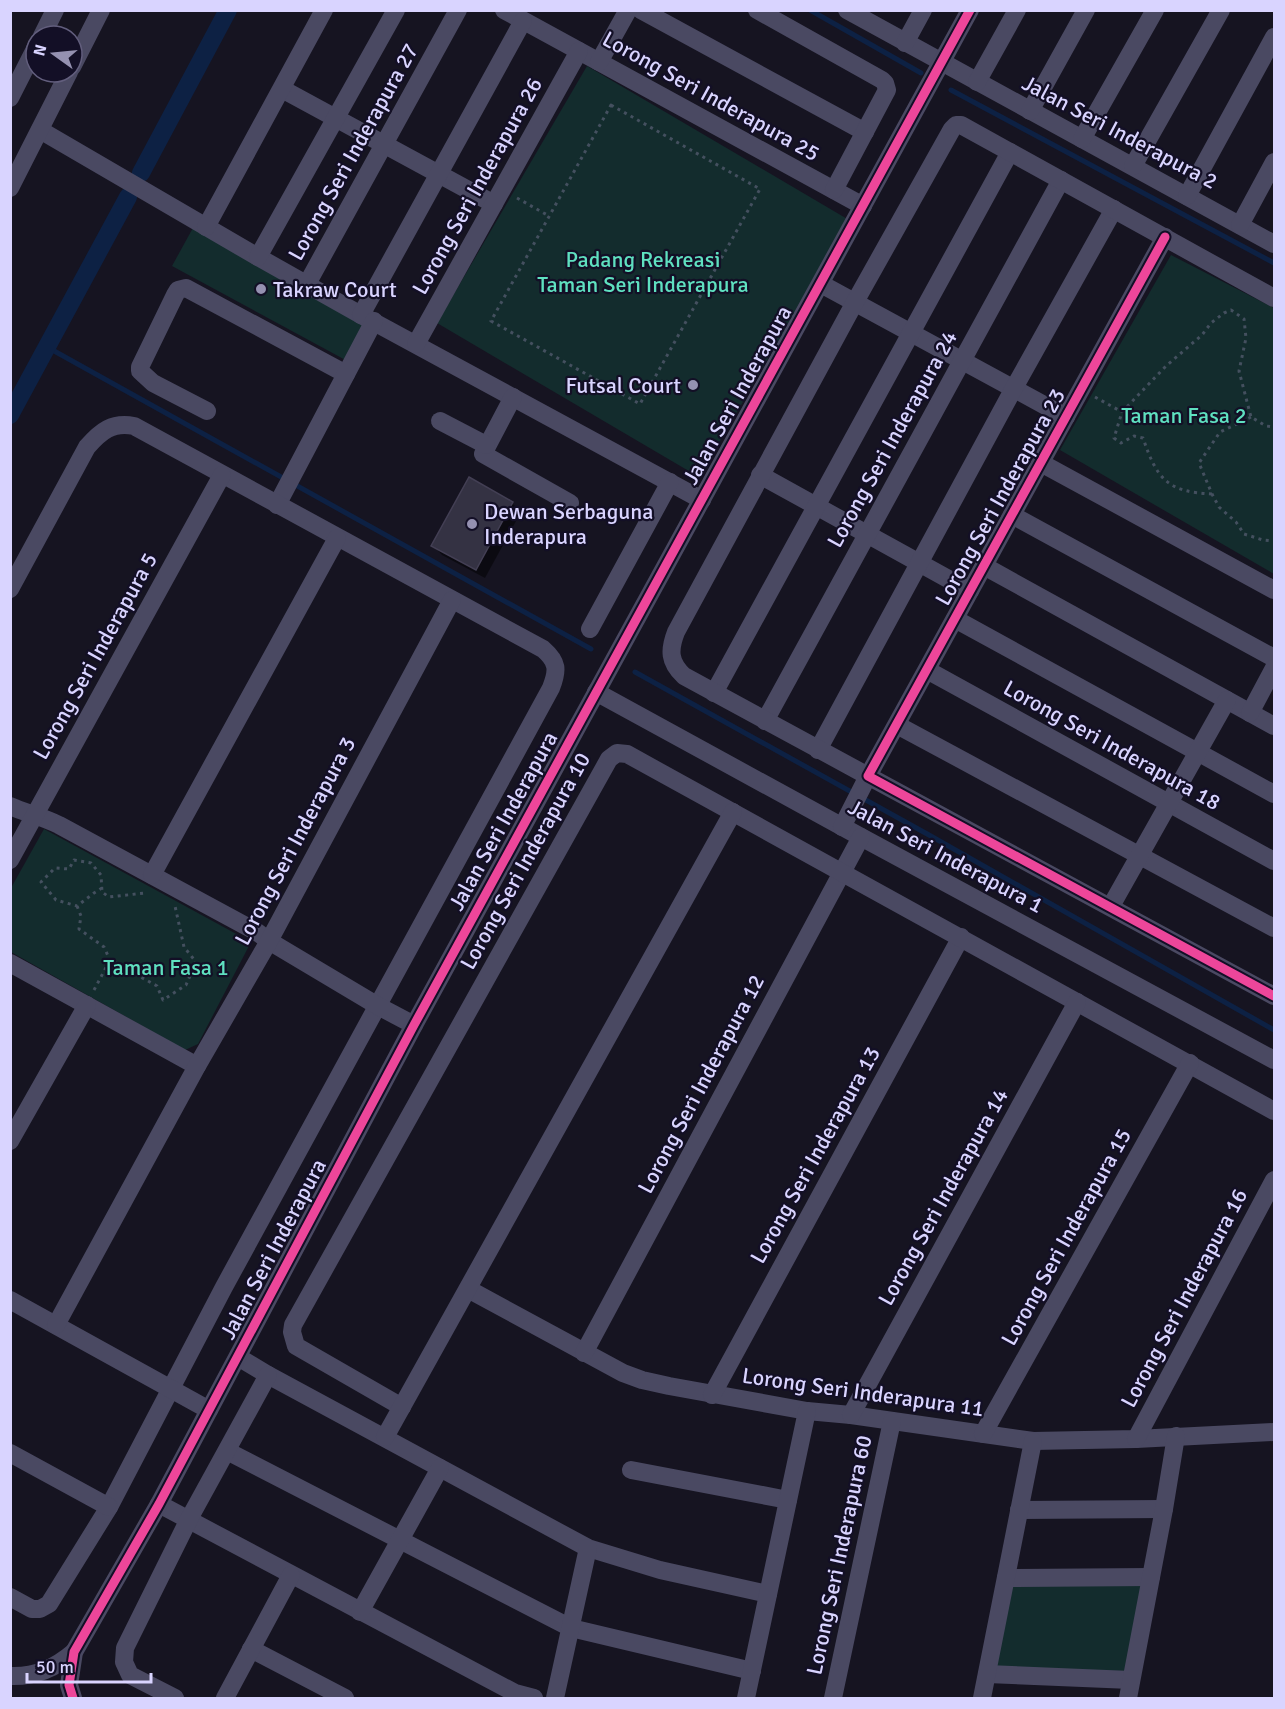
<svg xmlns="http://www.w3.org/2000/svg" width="1285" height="1709" font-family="Signika,sans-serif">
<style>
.green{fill:#132c2d}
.shadow{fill:#0007}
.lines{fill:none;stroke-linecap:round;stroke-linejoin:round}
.stream{stroke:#0d2144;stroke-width:5}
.canal{stroke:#0d2144;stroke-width:18}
.building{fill:#343243;stroke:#433f54;stroke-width:1.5}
.path{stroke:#44505f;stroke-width:3;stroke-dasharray:3 4.5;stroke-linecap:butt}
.minor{stroke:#4a4962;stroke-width:18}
.cycleway-casing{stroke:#130f26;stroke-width:13}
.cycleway{stroke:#ed469a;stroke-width:9}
.poi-dot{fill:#9591b1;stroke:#130f26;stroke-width:2}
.labels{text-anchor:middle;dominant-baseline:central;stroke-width:4.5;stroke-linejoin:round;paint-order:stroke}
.street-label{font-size:22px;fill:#d9d4ff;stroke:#130f26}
.park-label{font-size:22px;fill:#5fe0c0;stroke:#130f26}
.poi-label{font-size:22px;fill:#d9d4ff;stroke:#130f26;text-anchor:start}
</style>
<rect width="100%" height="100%" fill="#161421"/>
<g class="green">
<path d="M587 66 849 220 699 477 437 323Z"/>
<path d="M194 226 372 329 351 363 172 266Z"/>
<path d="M1171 255 1274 308V574L1060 450Z"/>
<path d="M44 829 251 942 198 1044 185 1050 11 952V888Z"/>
<path d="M1151 1577 1131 1680 987 1674 1006 1578Z"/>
</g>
<path class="shadow" d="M512 503 521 512 485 578 442 555 433 545Z"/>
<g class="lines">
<g class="stream">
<path d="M810 10 921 73"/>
<path d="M951 90 1274 263"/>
<path d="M47 347 591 649"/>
<path d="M635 672 929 835 1274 1030"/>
</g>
<g class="canal">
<path d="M141 173 228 10"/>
<path d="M10 415 128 197"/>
</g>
</g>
<path class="building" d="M469 477 513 502 476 570 431 546Z"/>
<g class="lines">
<g class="path">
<path d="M611 105 760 189 640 404 491 321Z"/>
<path d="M517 198 549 216"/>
<path d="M1095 397 1122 412"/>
<path d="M1251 417 1220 432 1199 463 1212 494 1219 507 1236 522 1244 534 1263 540 1274 541"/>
<path d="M1212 494C1167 492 1157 479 1143 438L1134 436 1121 443 1114 438 1122 412 1166 366 1202 335 1211 323 1224 313 1231 310 1244 319 1246 338 1239 371 1251 417 1266 426 1274 427"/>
<path d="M102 888 94 893 77 906 56 900 41 882 55 868 69 869 74 860 91 863 101 875 102 892 109 897 145 893"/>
<path d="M77 906 81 916 79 929 104 947 110 960 157 986 163 1000 186 985 196 962 184 947 175 906"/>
<path d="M94 990 110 960"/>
</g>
<g class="minor">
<path d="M504 10 863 206"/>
<path d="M641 10 865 132"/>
<path d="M757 10 882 80 885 83 887 90 834 190"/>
<path d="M847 10 1274 244"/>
<path d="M42 36 55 10"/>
<path d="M905 43 923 10"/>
<path d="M599 62 628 10"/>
<path d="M72 67 101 10"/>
<path d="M977 82 1017 10"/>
<path d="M282 89 494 204"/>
<path d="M10 98 36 47"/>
<path d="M1030 111 1086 10"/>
<path d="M40 130 258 257 361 315 702 500"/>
<path d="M1082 139 1155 10"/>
<path d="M1133 166 1221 10"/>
<path d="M10 188 69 72"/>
<path d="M1187 196 1274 37"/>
<path d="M1240 225 1274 162"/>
<path d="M206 227 324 10"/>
<path d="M1165 237 868 776 1274 996"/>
<path d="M258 257 396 10"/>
<path d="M307 284 458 10"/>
<path d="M821 284 1066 417"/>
<path d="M361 315 523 21"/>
<path d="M416 344 579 51"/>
<path d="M513 397 483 454 570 503"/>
<path d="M207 411 153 383 140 371V367L175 295 178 290 186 288 346 374"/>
<path d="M440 421 486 445"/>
<path d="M1041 463 1274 590"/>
<path d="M760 475 970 591"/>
<path d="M277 505 374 321"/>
<path d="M1012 515 1274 658"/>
<path d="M984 566 1274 726"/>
<path d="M10 589 87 447C101 431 112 422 134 426L543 649C558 662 558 670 551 688L224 1287 109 1507 49 1604 40 1609H32L10 1597"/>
<path d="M955 619 1274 794"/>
<path d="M590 629 670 482"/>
<path d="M927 670 1274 861"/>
<path d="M596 692 861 837 1274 1060"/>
<path d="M714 693 1010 152"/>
<path d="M1250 713 1274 668"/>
<path d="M765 721 1061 180"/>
<path d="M897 725 1274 928"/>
<path d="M818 750 1014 388 1114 209"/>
<path d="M10 806C26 813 43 817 59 825L257 932 269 941 378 1006 414 1025"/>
<path d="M842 827 868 776 684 676C669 662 669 650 676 632L855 302 952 129 956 125H961L1274 298"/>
<path d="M10 860 222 475"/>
<path d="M152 875 337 538"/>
<path d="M1111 906 1227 700"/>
<path d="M10 963 197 1066"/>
<path d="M10 1141 87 1005"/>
<path d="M468 1289 623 1373 642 1380 669 1386 807 1411 851 1415 1033 1441 1136 1439 1274 1432"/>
<path d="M10 1300 209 1410"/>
<path d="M56 1325 197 1066 269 941 452 600"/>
<path d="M584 1353 861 837"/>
<path d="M238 1357 268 1375 588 1548 660 1570 768 1594"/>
<path d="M712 1395 961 937"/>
<path d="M402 1407 296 1346 292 1332 293 1325 609 759 617 753 627 754 1274 1111"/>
<path d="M851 1415 1077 1002"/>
<path d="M983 1434 1190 1063"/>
<path d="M385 1437 733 812"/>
<path d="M1136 1439 1274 1180"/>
<path d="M227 1451 571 1628 752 1671"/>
<path d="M10 1453 109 1507"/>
<path d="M631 1470 788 1500"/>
<path d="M159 1504 515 1693 534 1698"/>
<path d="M1019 1510 1164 1509"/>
<path d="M1006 1578 1151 1577"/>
<path d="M360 1612 440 1468"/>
<path d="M251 1649 345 1698"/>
<path d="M987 1674 1131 1680"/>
<path d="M10 1676C36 1677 55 1668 74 1652"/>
<path d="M73 1698 69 1685 74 1652 159 1504 414 1025 970 10"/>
<path d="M175 1698 130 1675 124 1662 125 1648 189 1519 268 1375"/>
<path d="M225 1698 291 1575"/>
<path d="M555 1698 588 1548"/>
<path d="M746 1698 807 1411"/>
<path d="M833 1698 892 1421"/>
<path d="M982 1698 1033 1441"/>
<path d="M1128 1698 1164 1509 1176 1436"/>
</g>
<g class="cycleway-casing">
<g id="cycleway">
<path d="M1165 237 868 776 1274 996"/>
<path d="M73 1698 69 1685 74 1652 159 1504 414 1025 970 10"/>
</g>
</g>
<use href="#cycleway" class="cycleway"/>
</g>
<g class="poi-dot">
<circle cx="261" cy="289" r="6"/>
<circle cx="693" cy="385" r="6"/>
<circle cx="472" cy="524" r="6"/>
</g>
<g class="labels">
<g class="street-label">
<text transform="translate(711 96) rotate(29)">Lorong Seri Inderapura 25</text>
<text transform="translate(1120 132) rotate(28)">Jalan Seri Inderapura 2</text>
<text transform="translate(353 152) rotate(-61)">Lorong Seri Inderapura 27</text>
<text transform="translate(477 186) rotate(-61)">Lorong Seri Inderapura 26</text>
<text transform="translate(737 395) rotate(-61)">Jalan Seri Inderapura</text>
<text transform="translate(892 439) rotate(-61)">Lorong Seri Inderapura 24</text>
<text transform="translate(1000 497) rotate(-61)">Lorong Seri Inderapura 23</text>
<text transform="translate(95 656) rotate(-61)">Lorong Seri Inderapura 5</text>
<text transform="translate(1112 745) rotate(29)">Lorong Seri Inderapura 18</text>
<text transform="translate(503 821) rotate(-61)">Jalan Seri Inderapura</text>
<text transform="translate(295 841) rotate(-62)">Lorong Seri Inderapura 3</text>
<text transform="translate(946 856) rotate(28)">Jalan Seri Inderapura 1</text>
<text transform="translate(525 861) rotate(-61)">Lorong Seri Inderapura 10</text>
<text transform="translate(701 1084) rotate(-62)">Lorong Seri Inderapura 12</text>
<text transform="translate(815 1155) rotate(-61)">Lorong Seri Inderapura 13</text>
<text transform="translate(943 1197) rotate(-61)">Lorong Seri Inderapura 14</text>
<text transform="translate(1066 1237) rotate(-61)">Lorong Seri Inderapura 15</text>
<text transform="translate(273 1249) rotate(-62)">Jalan Seri Inderapura</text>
<text transform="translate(1184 1298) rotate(-62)">Lorong Seri Inderapura 16</text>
<text transform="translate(863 1392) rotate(8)">Lorong Seri Inderapura 11</text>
<text transform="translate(839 1555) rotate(-78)">Lorong Seri Inderapura 60</text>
</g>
<g class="park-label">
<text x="643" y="259">Padang Rekreasi<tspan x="643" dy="25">Taman Seri Inderapura</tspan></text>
<text x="1184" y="415">Taman Fasa 2</text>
<text x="166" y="967">Taman Fasa 1</text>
</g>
<g class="poi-label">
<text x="273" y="289">Takraw Court</text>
<text x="681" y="385" text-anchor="end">Futsal Court</text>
<text x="484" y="511">Dewan Serbaguna<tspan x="484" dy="25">Inderapura</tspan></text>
</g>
</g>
<rect width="1285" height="1709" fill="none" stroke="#d9d4ff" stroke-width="24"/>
<g transform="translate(54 54) rotate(285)"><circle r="28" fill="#130f26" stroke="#625e7d" stroke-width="1.5"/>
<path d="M0-4.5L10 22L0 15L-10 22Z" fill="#9591b1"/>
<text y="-9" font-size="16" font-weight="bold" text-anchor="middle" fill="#d9d4ff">N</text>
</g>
<path d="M27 1673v9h124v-9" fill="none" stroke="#d9d4ff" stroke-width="3"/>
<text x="36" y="1673" font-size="18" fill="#d9d4ff" stroke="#130f26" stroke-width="4.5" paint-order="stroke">50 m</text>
</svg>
